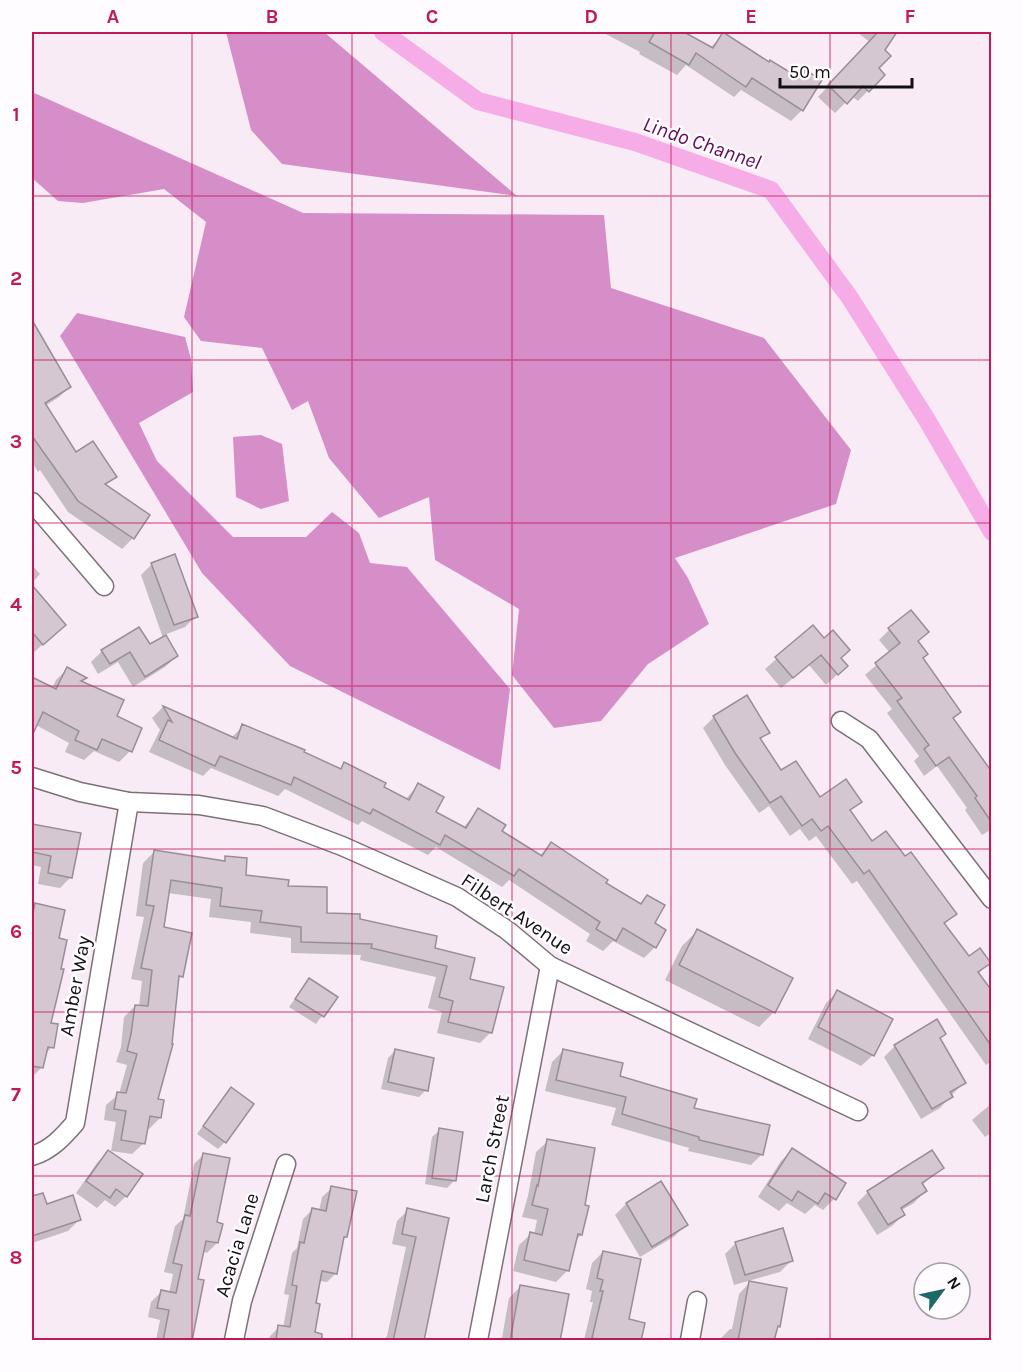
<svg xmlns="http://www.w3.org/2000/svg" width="1023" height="1372" font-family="Karla,sans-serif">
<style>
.forest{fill:#d68ec8}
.shadow{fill:#0003}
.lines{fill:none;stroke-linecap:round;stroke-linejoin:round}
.canal{stroke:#f6ace7;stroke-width:18}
.building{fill:#d4c7d1;stroke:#998d96;stroke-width:1.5}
.street-casing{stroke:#7c7079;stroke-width:21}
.street{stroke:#fff;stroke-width:18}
.grid{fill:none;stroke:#c2185b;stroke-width:1.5;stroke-opacity:0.55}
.labels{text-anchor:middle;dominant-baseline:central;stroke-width:5;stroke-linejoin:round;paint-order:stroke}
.street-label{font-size:20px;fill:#130f12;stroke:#fefcfe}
.water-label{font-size:21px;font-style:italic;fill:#620a58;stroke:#fefcfe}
.neatline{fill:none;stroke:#c2185b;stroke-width:2}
.grid-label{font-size:20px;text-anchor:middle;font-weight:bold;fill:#c2185b}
</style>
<rect width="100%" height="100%" fill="#f8ebf5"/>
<g class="forest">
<path d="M226 32H324L517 196 282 164 251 130Z"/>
<path d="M32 92 303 213 604 215 611 288 764 338 851 450 836 504 675 558 688 578 709 624 648 664 601 721 554 728 512 675 519 609 435 560 429 497 379 518 329 458 308 401 292 410 262 348 201 341 184 317 206 222 164 189 83 203 58 201 32 178Z"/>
<path d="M77 313 185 337 191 359 193 392 139 423 157 461 233 537H306L332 512 359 533 370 563 407 567 510 689 500 770 290 666 202 573 60 336Z"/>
<path d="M261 435 282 444 289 501 261 509 236 497 233 437Z"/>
</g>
<g class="shadow">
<path d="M602 32H681L710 48 724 34 769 63 795 77 802 69V110L791 121 741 90 734 97 686 65 677 75 639 54 640 52Z"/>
<path d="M859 32H895L883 50 877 68 883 75 858 101 852 96 835 113 818 97 870 42 858 33Z"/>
<path d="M32 326 69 387 59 397 45 406 76 454 115 476 105 486 148 516 133 538 122 549 68 512 40 470 38 472 32 462Z"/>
<path d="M152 564 196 616 185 627 164 635 177 656 165 667 133 687 118 662 98 674 91 662 102 651 150 646 163 638 141 575Z"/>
<path d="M32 565 40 574 32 583Z"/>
<path d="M32 588 64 625 32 654Z"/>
<path d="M813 627 846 666 826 685 809 665 781 688 765 669Z"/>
<path d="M889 630 917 642 922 659 959 712 952 719 992 775V829L982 835 965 810 967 808 937 766 924 776 914 761 919 756 887 713 892 709 865 675 890 653 879 640Z"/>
<path d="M67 669 85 678 80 682 115 717 130 751 119 762 94 751 84 760 65 752 69 743 36 725 32 729V678L52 689 56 680Z"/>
<path d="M163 707 231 738 243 726 339 770 345 764 405 800 418 785 434 813 463 828 478 810 500 832 539 856 551 844 604 884 639 904 647 897 655 947 644 958 613 941 603 951 586 941 590 934 509 880 502 887 436 847 428 855 362 821 358 825 285 789 278 796 211 768 203 776 149 752 160 730 152 718Z"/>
<path d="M714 717 768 732 760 740 781 772 820 799 860 802 849 812 872 843 905 858 955 914 944 925 969 958 989 963 978 974 992 1001V1061L986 1065 857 881 852 884 816 836 809 841 800 829 790 836 769 806 759 813 725 765 703 728Z"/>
<path d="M32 825 79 834 71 877 60 888 38 884 41 867 32 865Z"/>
<path d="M155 851 222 862 226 858 244 877 286 888 325 914 358 920 433 949 469 980 491 1032 480 1043 437 1033 442 1012 428 1008 436 977 360 960 361 955 291 953V938L250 933 251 922 209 917 211 899 168 893 163 928 181 976 177 980 156 1100 160 1118 149 1129 146 1128 144 1143 132 1154 111 1151 116 1122 104 1120 106 1105 119 1094 127 1065 116 1062 121 1047 124 1017 135 1006H139L142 981 131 979 144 917 136 916 143 863Z"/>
<path d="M35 905 52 1047 44 1055 42 1067 33 1076 32 1083V909Z"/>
<path d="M697 931 774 1012 759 1027 665 980 682 946Z"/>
<path d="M309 980 336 997 316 1024 289 1007Z"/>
<path d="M837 992 873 1055 861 1066 808 1039 826 1003Z"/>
<path d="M944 1034 939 1040 964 1082 940 1108 921 1119 884 1057 895 1046Z"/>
<path d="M564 1050 618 1077 693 1109 762 1154 751 1165 688 1151 689 1148 611 1125 616 1108 545 1091 552 1062Z"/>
<path d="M395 1051 426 1090 419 1097 381 1089 388 1058Z"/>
<path d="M224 1097 225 1142 218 1149 197 1134Z"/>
<path d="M992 1103V1132L985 1137 972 1120Z"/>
<path d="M440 1130 454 1181 447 1188 425 1184 432 1137Z"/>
<path d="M548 1141 583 1206 581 1235 575 1241 568 1270 556 1282 513 1271 519 1245 531 1234 534 1235 537 1220 522 1217 528 1196 536 1152Z"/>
<path d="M792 1150 834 1199 823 1210 815 1205 805 1214 787 1203 779 1211 758 1197 781 1161Z"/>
<path d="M108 1152 126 1196 115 1207 105 1200 97 1208 76 1193 97 1163Z"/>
<path d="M204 1154 217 1243 207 1253 202 1251 196 1280 190 1340H156L160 1320 148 1317 151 1302 161 1292 169 1294 173 1274 164 1272 175 1226 183 1219 194 1164Z"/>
<path d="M942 1168 922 1185 925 1191 914 1203 900 1211 903 1215 892 1226 877 1235 857 1203 868 1192Z"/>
<path d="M661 1183 686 1224 675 1236 640 1257 615 1215 626 1204Z"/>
<path d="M332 1188 345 1236 342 1240 336 1273 327 1282 319 1281 312 1340H269L270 1336 279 1327 283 1328 289 1295 284 1294 292 1253 297 1248 303 1219 312 1210 319 1211 322 1197Z"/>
<path d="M42 1195 46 1206 79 1220 68 1231 32 1243V1198Z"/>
<path d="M408 1210 448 1219 423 1340H384L387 1336 406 1247 392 1244 397 1221Z"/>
<path d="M736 1243 791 1261 780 1272 734 1285 725 1254Z"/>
<path d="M603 1252 627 1320 639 1340H584L593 1302H590L592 1291 586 1289 592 1263Z"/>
<path d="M750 1282 779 1326 776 1329 773 1340H719L730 1329H732L739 1294Z"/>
<path d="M520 1287 558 1340H499L502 1338 509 1298Z"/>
</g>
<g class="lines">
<path class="canal" d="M383 32 478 101 635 142 771 190 850 298 927 420 992 532"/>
</g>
<g class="building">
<path d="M655 32H684L713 48 723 32 769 62 770 60 796 76 802 68 822 80 803 111 752 78 746 87 696 53 689 65 649 42Z"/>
<path d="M878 32H897L885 50 891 56 879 68 885 75 869 92 863 86 847 104 828 85Z"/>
<path d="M32 320 71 387 45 403 76 452 93 441 117 477 105 484 150 515 134 539 78 501 32 436Z"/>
<path d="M175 554 198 617 174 625 151 563Z"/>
<path d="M32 585 66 625 43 645 32 632Z"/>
<path d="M911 610 929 632 918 641 928 654 923 658 961 712 953 718 992 772V823L975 798 977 796 949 757 936 766 924 749 929 745 897 701 902 698 875 663 900 643 888 628Z"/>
<path d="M813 625 824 638 833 630 850 650 841 658 848 666 838 675 821 655 793 678 775 657Z"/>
<path d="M139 627 150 644 166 635 178 656 145 677 130 652 110 664 101 650Z"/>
<path d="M67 667 87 678 81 681 124 700 117 716 142 728 132 752 102 739 97 750 75 740 79 731 43 712 32 736V677L56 689Z"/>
<path d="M747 695 770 733 760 738 781 770 796 761 820 797 846 779 862 802 850 810 872 841 886 831 905 856 911 852 957 914 944 923 969 956 980 948 991 963 978 972 992 991V1047L869 870 864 874 828 826 821 831 812 819 802 826 781 796 770 803 735 753 713 716Z"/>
<path d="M163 706 237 739 242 724 305 750 304 752 341 769 344 762 386 783 384 787 409 800 418 783 444 797 436 812 466 828 478 808 506 825 502 831 542 856 551 842 608 880 606 883 641 904 647 895 665 905 655 923 666 930 656 948 623 928 616 941 596 929 600 922 519 869 514 876 445 835 440 845 373 809 370 814 294 777 291 785 220 756 215 766 159 740 168 720 172 722Z"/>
<path d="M32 824 81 833 72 878 48 873 51 856 32 852Z"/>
<path d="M154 850 225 861V856L247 858 246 875 289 880 288 886 327 887V913L360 914V919L437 936 435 948 475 958 470 979 504 987 492 1033 448 1022 453 1001 439 997 447 966 371 948 372 944 301 942V927L260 922 262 911 220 906 222 888 171 880 164 927 192 933 183 977 179 976 172 1044H173L158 1099 164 1100 161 1118 150 1116 145 1144 121 1140 126 1111 114 1109 117 1092 126 1093 137 1054 127 1051 131 1034 135 1005 148 1006 152 970 141 968 154 906 146 905Z"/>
<path d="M35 903 65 910 59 938 67 940 61 969H64L51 1023 58 1024 54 1048 48 1047 43 1068 32 1066V919Z"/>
<path d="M697 929 793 978 775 1013 679 965Z"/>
<path d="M309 978 338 997 324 1017 295 999Z"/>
<path d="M837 990 893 1019 874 1056 818 1027Z"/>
<path d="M937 1019 946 1034 940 1038 966 1083 950 1092 953 1097 932 1109 894 1045Z"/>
<path d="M395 1049 434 1058 428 1091 388 1082Z"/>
<path d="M563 1049 623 1063 620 1076 697 1099 694 1108 770 1125 763 1155 699 1140V1137L622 1114 626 1097 556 1080Z"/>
<path d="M231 1087 254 1104 226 1143 203 1126Z"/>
<path d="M439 1128 463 1132 456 1181 432 1178Z"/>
<path d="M547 1139 595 1148 585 1205 589 1206 582 1235 578 1234 569 1271 524 1260 530 1232 542 1235 548 1209 532 1205 537 1185 538 1186Z"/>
<path d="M792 1148 846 1183 836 1200 825 1193 818 1204 798 1191 792 1201 768 1185Z"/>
<path d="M108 1150 143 1174 127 1197 116 1189 110 1198 86 1181Z"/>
<path d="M932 1150 944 1168 922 1183 927 1191 901 1208 905 1215 888 1225 867 1191Z"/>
<path d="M203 1153 230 1158 217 1222 223 1224 218 1243 206 1241 198 1279 204 1280 192 1341H163L169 1310 157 1308 161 1290 176 1293 182 1265 173 1263 185 1215 190 1216Z"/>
<path d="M661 1181 688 1225 652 1247 626 1203Z"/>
<path d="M331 1186 357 1191 347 1237H344L337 1274 322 1271 316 1303 320 1304 315 1332 322 1334V1341H276L278 1325 290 1327 297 1286 292 1285 300 1242 304 1243 312 1208 326 1211Z"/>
<path d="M43 1193 47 1204 73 1195 81 1220 32 1236V1196Z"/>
<path d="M407 1208 449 1218 424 1341H393L416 1237 402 1234Z"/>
<path d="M783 1228 793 1261 745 1275 735 1242Z"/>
<path d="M603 1251 641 1259 629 1319 645 1323 641 1341H604L592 1338 603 1291H600L603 1280 597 1278Z"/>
<path d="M749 1281 787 1288 780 1327 778 1326 774 1341H738Z"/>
<path d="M520 1285 569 1294 560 1341H510Z"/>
</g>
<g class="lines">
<g class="street-casing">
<g id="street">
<path d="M32 502 104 586"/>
<path d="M841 721 869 739 992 899"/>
<path d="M32 777 80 792 129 802 199 805 263 816 342 846 457 897 507 930 550 966 858 1111"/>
<path d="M32 1156C51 1150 62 1138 75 1123L129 802"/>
<path d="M234 1340 242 1301 286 1164"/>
<path d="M478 1340 550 966"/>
<path d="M690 1340 697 1301"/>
</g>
</g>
<use href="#street" class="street"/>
</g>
<path class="grid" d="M192 32V1340M352 32V1340M512 32V1340M671 32V1340M830 32V1340M32 196H992M32 360H992M32 523H992M32 686H992M32 849H992M32 1012H992M32 1176H992"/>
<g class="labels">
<g class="street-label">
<text transform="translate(517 914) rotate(34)">Filbert Avenue</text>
<text transform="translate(75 986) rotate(-80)">Amber Way</text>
<text transform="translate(492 1149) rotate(-79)">Larch Street</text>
<text transform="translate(237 1245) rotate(-73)">Acacia Lane</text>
</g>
<g class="water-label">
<text transform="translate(702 143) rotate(19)">Lindo Channel</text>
</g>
</g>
<rect width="1023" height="1372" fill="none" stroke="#fefcfe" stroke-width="66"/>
<g transform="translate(942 1291) rotate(57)"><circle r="28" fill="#fefcfe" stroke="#a09da0" stroke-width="1.5"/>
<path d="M0-4.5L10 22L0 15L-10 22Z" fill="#1d6968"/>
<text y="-9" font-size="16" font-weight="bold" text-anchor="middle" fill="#130f12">N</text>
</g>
<path d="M780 78v9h132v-9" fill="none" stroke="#130f12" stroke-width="3"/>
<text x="789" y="78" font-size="18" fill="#130f12" stroke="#fefcfe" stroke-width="4.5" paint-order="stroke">50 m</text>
<rect x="33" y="33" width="957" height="1306" class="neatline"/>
<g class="grid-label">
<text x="113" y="23">A</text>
<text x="272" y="23">B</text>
<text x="432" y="23">C</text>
<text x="591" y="23">D</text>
<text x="751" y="23">E</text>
<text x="910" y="23">F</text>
<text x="16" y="121">1</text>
<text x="16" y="285">2</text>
<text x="16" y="448">3</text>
<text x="16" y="611">4</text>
<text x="16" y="774">5</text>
<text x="16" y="938">6</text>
<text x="16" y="1101">7</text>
<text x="16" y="1264">8</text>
</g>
</svg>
